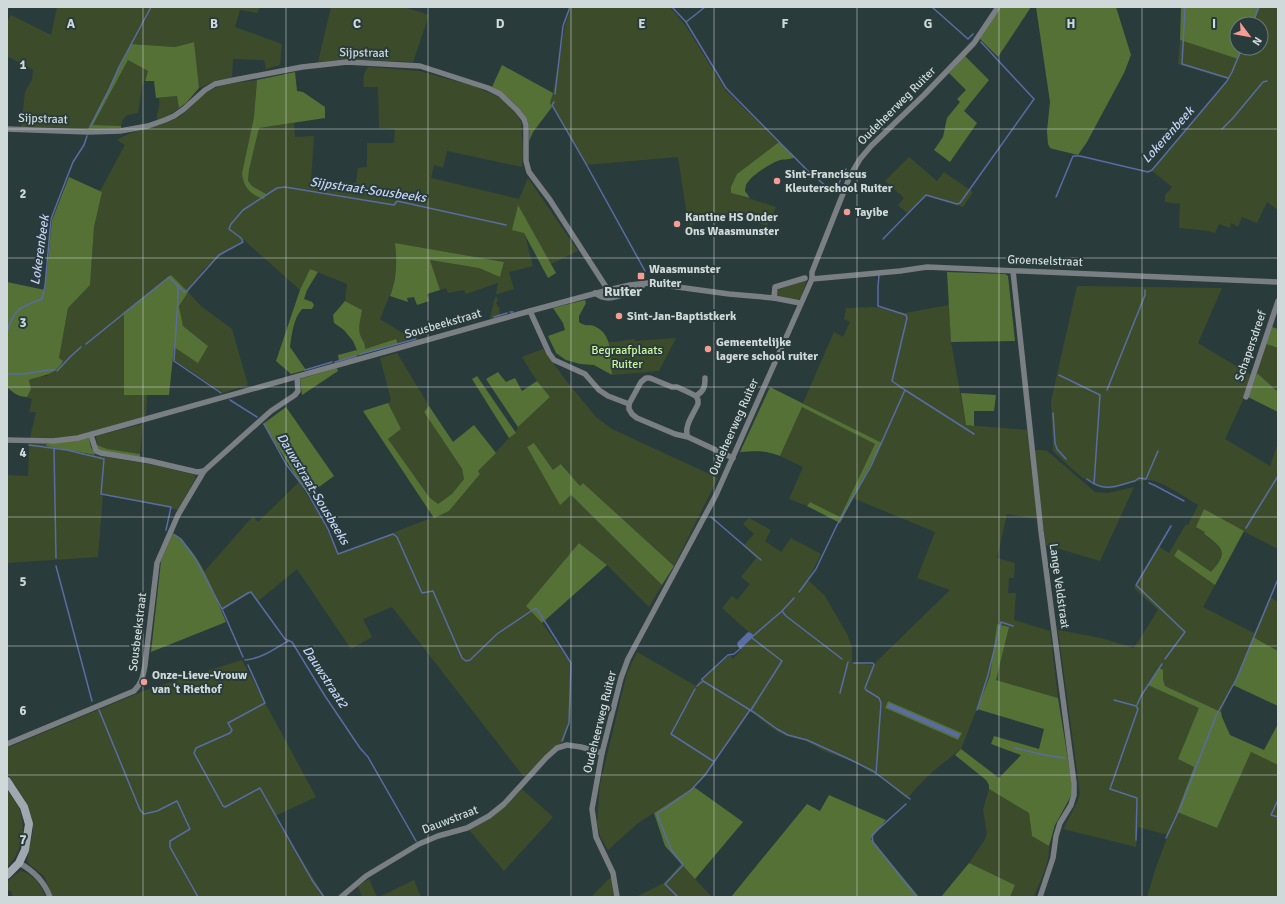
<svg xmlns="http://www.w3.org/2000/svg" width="1285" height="904" font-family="Signika,sans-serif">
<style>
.green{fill:#3c4c2b;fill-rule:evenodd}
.forest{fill:#557136}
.water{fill:#596ca4}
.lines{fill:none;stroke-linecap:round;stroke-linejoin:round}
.stream{stroke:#596ca4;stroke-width:1.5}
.street{stroke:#797f83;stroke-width:5.5}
.secondary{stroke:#9ea8ae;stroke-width:8}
.grid{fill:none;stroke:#cfd9d9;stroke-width:1;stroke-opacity:0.55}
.poi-dot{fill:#f59c93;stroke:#2a3b3c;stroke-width:1.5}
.labels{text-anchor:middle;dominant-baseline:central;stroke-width:4;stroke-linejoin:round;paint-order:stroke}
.street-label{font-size:12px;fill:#cfd9d9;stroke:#2a3b3c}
.poi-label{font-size:12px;font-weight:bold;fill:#cfd9d9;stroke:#2a3b3c;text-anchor:start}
.park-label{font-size:12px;fill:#c9f49e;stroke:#2a3b3c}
.water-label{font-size:13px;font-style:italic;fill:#c4d1f2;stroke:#2a3b3c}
.quarter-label{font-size:14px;font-weight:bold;fill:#cfd9d9;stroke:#2a3b3c}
.grid-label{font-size:13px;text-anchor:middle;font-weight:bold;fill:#cfd9d9;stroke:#2a3b3c;stroke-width:4;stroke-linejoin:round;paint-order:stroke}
</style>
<rect width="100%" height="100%" fill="#2a3b3c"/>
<g class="green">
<path d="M57 7H260L257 13 240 10 235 27 282 44 280 65 266 69 264 60 233 59 232 77 215 81 199 88 193 42 175 47 131 44 88 129 21 127 25 92 32 80 33 70 7 56V22L11 15 51 35Z"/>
<path d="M331 7H404L429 15 413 62 348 59 318 62Z"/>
<path d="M571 7H670L686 26 726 91 779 142 737 174 732 193 776 207 767 226 753 221 719 215 716 224 705 220 701 216 690 227 686 209 678 157 586 165 550 103 553 93 565 25Z"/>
<path d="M1260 7H1278V210L1267 202 1257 223 1242 217 1238 227 1231 223 1230 228 1219 224 1215 233 1208 231 1179 228 1180 204 1165 202V195L1172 187 1151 170 1229 80 1178 64 1180 40 1238 59 1243 48H1261V24H1253Z"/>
<path d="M128 60 148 71 142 87 138 113C127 115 124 114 121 126L93 125Z"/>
<path d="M368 67 419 71 474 86 501 98 517 114 521 122 523 152 522 167 447 151 443 168 434 165 431 178 519 199 528 178 578 251 551 264 518 206 515 217 525 235 533 266 509 272 514 289 498 294H496L498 283 466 294 464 290 448 293 446 288 440 290 430 260 479 268 500 277 504 262 395 243 397 263 393 287 380 319 406 335 408 341 398 344 396 339 365 349C365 341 364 344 361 337 357 329 361 318 362 310L345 301 347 284 310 269 300 290 244 240 224 253 203 270 188 292 201 306 232 329 248 385 223 393 173 359 174 346H208L183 326 179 306 125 395H147L146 416 76 436 52 439 30 438 36 412H29L32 399 27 397 31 389 29 380 38 377 47 376 59 358 68 308 90 285 94 227 102 192 100 191 125 145 117 140C134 129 157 128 175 119 189 113 197 98 209 91 222 83 242 82 257 80L254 117 242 173 243 180 264 199 265 194 252 186 248 182 249 170 259 128 294 123 295 137 314 136 311 181 356 183 358 168 367 167V143H394L395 129 379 128 378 87H364C363 81 363 72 368 67Z"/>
<path d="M177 96 179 108 164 118 157 120C156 112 161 106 159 98Z"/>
<path d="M909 157 937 181 944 172 973 192 963 207 926 196 907 213 898 205 904 198 885 181Z"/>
<path d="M807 280 801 297 798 300 777 296 776 294 779 289Z"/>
<path d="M1077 286 1222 288 1198 343 1251 375 1243 400 1225 439 1270 466 1278 443V549L1241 530 1205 532 1204 535C1224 548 1227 552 1211 573L1178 549 1174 556 1215 585 1203 607 1254 633 1270 597 1278 602V651L1253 638 1221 712 1165 686 1163 679V671L1159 668 1149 685 1200 708 1178 759 1194 767 1177 812 1217 828 1251 752 1278 765V897H1147L1155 870 1168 835 1138 827 1136 847 1063 829 1077 803 1080 793 1058 630 1101 638 1134 648 1158 610 1134 588 1158 546 1169 553 1186 524 1188 525 1198 505C1188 499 1160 480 1149 480 1138 479 1125 485 1114 488 1092 493 1068 464 1053 451L1051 401Z"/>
<path d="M495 297H497L498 301 496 302 498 307H499L500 309 499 310 501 317 491 319 490 317Z"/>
<path d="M949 305 951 342 966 425 1027 430 1037 519 1007 514 997 558 1015 563 1014 578H1009L1008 593H1016L1014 620 1050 631 1058 698 996 680 1009 627 997 624 990 676 961 749 932 772 917 787 907 799 876 773 870 772 854 762 824 751 806 741 786 736 773 729 750 711 704 777 694 787 638 823 608 850 600 836 597 823 600 784 627 673 637 652 696 686 700 680 730 655 733 659 753 636 722 608 732 596 737 600 750 584 741 577 756 558 743 546 754 534 743 524 749 518 771 530 765 541 781 552 791 538 821 554 808 580 825 596 847 634 852 647V662L873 665 950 590 917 578 935 532 853 498 881 443 803 403 834 332 843 337 850 322 844 319 846 308 875 307 905 313ZM888 701 961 733 958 740 885 708Z"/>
<path d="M676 338 659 371 612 375 609 342H614L635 339V341Z"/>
<path d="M1266 344 1278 348V392L1257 373Z"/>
<path d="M543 349 564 378 596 417 612 429 718 478 674 566 583 483 580 486 562 464 553 470 534 443 527 447 560 504 571 495 662 585 649 607 607 565 579 543 526 606 542 623 570 662 569 723 564 741 555 747 524 777 392 607 363 619 372 637 351 649 297 569 257 602 251 593 221 609 204 572 253 516 258 522 299 482 324 523 338 554 449 511 480 474 478 471C488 461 498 450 508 439 512 435 516 433 518 427L550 397 537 381 522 357Z"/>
<path d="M397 353 429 406 424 412 462 470 464 479 452 494 438 504 429 497 388 439 401 429 388 403 391 400 380 358Z"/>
<path d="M802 407 875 444 840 517 810 502 807 506 789 499 803 467 780 456Z"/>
<path d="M143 424 140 454 107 449 97 445 96 436Z"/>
<path d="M29 444H47L46 447 154 465 195 475V479L178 510 103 494 98 557 7 563V475L28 476Z"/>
<path d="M1034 450H1043L1047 451 1095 492 1108 493 1134 487 1100 561 1046 545Z"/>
<path d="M242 660 316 797 275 816 325 897H53L44 876 29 864 27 860 33 830 31 816 24 799 7 773V748L146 690Z"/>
<path d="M7 789C10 795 15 800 18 805 27 827 23 851 7 867Z"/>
<path d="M522 789 553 817 504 871 469 830C492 817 505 809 522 789Z"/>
<path d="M989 789 1029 813 1032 836 1049 846C1050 864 1040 880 1034 897H1010L1015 885 969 863 984 841 987 833 983 810Z"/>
<path d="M681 864 712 897H636L664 883Z"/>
<path d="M20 871C33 873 41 886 46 897H13L11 891 7 890V882Z"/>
<path d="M611 877 614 897H591Z"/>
<path d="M369 879 377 897H362L358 886Z"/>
<path d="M414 880 421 897H379Z"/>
</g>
<g class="forest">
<path d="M1000 7H1031L998 57 980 39Z"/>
<path d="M1036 7H1116L1131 55 1124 73 1087 142 1078 155 1053 149 1050 148 1048 144 1047 131 1050 102Z"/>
<path d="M1181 7H1260L1253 24H1237V48H1243L1238 59 1180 40Z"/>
<path d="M194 42 199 88 186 103 179 108 177 96 156 98 154 81H145L148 71 128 60 93 125 121 126V128L88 129 131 44 175 47Z"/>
<path d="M965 56 989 80 964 111 977 123 950 162 934 150 943 137 947 118 960 102 957 99 966 90 949 73Z"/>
<path d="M502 65 553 93 550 103 552 107 533 132 529 141C529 135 530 127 528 122 523 108 504 94 492 87Z"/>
<path d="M295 72 297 91 303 92 325 107V118L259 128 249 170 248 181 252 186 266 194 264 199C250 195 243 186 242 173L254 117 257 80Z"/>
<path d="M779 142 795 157C790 160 785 159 780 160 771 163 750 176 746 185 746 186 745 190 745 191L750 198 731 193V187L737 174Z"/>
<path d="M69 177 102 192 94 227 90 285 68 308 59 358 63 361C56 375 43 375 29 380L31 389 27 397C19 397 13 393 7 387V282L45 290 52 220Z"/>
<path d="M518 205 556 273 548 278 524 233 512 230Z"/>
<path d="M395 243 504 262 500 277 479 268 430 260 440 290 427 294 429 301 417 305 414 297 407 298 408 302 390 296C397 278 397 262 395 243Z"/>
<path d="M310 269 318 272 307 290 304 299 312 302 314 305 312 309H302C293 320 292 333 290 347L306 370 291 374 276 361 300 290Z"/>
<path d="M947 272 1005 274 1008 276 1015 341 951 342Z"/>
<path d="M171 275 188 292 179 306 183 326 208 346 198 363 174 347 169 395H124V312Z"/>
<path d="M585 300 586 303 579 316V322C587 328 589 323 596 327 613 335 611 359 612 375L594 365 580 364 566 360 556 353 548 336 565 330 563 323 553 308Z"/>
<path d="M345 301 362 310C361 318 357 329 361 337 363 343 365 340 365 349L396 339 398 344 339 361 338 355 357 350 353 341 344 330 334 323 333 315Z"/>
<path d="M1272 327 1278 329V348L1266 344Z"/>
<path d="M337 368 338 371 302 395 300 379Z"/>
<path d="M498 372 506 382 515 378 522 391 537 381 550 397 518 427 486 379Z"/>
<path d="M1257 373 1278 392V412L1248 397Z"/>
<path d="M477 376 516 433 509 438 472 379Z"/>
<path d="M770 387 882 443 840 523 807 506 810 502 840 517 875 444 802 407 780 456C765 450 755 451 740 452Z"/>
<path d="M961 393 996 395 994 411H974V426L966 425Z"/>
<path d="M388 403 401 429 388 439 429 497 438 504 452 494 464 479 462 469 424 412 429 406 453 442 474 425 496 453 478 471 480 474 449 511 434 518 363 411Z"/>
<path d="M286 407 334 476 308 495 263 424Z"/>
<path d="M89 438 91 447 95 455 46 446 47 444Z"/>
<path d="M534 443 553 470 561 464 580 486 583 483 674 566 662 585 571 495 560 505 527 447Z"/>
<path d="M97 445 107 449 140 454V457L101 451 97 449Z"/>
<path d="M1204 509 1244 531 1215 585 1174 556 1178 549 1211 572C1229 552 1223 548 1204 534L1205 532 1196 527Z"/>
<path d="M173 533C201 553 213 591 226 622L151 652 161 561Z"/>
<path d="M579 543 607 565 542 623 526 606Z"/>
<path d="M997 624 1009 627 996 680 1058 698 1071 778 1072 794 1055 825 1049 846 1032 836 1029 813 989 789V785L986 780 955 755 961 749 999 778 1021 755 991 744 994 736 1039 749 1044 729 977 709 990 676Z"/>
<path d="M1253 637 1278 651V706L1233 685Z"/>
<path d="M1159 668 1163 670V679L1165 686 1221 712 1222 717 1230 735 1264 750 1278 724V765L1251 752 1217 828 1177 812 1194 767 1178 759 1199 708 1148 685Z"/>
<path d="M888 701 962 733 958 740 885 708Z"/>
<path d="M694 787 743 822 695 879 665 846 654 813Z"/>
<path d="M829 795 886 820 871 839 919 897H731L807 804 820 811Z"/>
<path d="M969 863 1015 885 1010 897H941Z"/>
</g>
<g class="water">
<path d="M748 632 751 633 753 635V637L741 649 739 648 737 643Z"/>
<path d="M889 703 960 734 958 738 887 707Z"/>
</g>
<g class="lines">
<g class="stream">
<path d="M672 7 686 22 705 7"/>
<path d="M932 7 968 39 973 34"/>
<path d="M1185 7 1182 64 1228 78"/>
<path d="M686 22 726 88 807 170 834 193 846 169"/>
<path d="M1252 24 1259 7"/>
<path d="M555 94 563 26 570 7"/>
<path d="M554 102 552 105 586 164 645 271"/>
<path d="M90 127 109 90 119 67 151 7"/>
<path d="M1222 129 1233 118 1263 82 1267 81"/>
<path d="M1056 197 1073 156H1080L1148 172 1152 170 1227 81 1232 72 1242 48"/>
<path d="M883 239 926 195 957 204 960 203 1034 99 981 42"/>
<path d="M178 286V298L174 361 221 393"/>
<path d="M510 312H513"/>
<path d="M494 317 507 313"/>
<path d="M7 331C16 307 19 308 42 299L45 286 51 219 73 162 84 145 87 136"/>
<path d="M86 344 169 277 183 291 186 292 219 255 243 242 241 238 229 229 231 224 243 210 277 188 285 187 394 205 397 201 506 225"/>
<path d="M360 354 416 339"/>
<path d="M335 362 356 356"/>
<path d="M305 370 332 362"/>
<path d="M57 371 70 357 81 347"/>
<path d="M7 374H23L49 370H55"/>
<path d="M1059 375 1100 395 1094 484"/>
<path d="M905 390 974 434"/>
<path d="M1107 390 1145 295V290"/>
<path d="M230 400 257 417"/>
<path d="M1053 413 1055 443 1057 449 1066 459"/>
<path d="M264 424 286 464 306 490 328 529 338 554 393 534 397 537 422 593 433 591 462 658 466 661 470 660 497 634 534 609H537L571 663 569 723 562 741"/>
<path d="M29 445 67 450 104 459 101 494 171 507 166 530"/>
<path d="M54 448 56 558"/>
<path d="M1087 479C1105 493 1115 486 1135 481L1139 478 1146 479 1158 451"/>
<path d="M1149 483 1154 485 1184 501"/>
<path d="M711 517 761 560"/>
<path d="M1246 528 1278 476"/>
<path d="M175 535 181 539 195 558 222 609 248 593 251 592 285 639 292 642 325 696 360 748 368 757 416 841"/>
<path d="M56 566 92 701"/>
<path d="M799 592 816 569 837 525 871 466 905 390 892 381 907 318 906 315 878 306V287L879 275"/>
<path d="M222 609 243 657"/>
<path d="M782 611 786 616 842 659"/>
<path d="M752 637 782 611 794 598"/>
<path d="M1165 659 1185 632 1136 585 1171 526"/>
<path d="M245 660C260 659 275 649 288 641"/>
<path d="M854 663H873L874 665 865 688 866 690 879 698 881 703 876 774"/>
<path d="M248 665 265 703 228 723 232 730 230 733 196 748 194 753 223 806 225 807 260 788 312 880 324 897"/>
<path d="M703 681 755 713 777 729 788 735 807 740 851 760 873 771 910 799"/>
<path d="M697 686 703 681 702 679 728 655 734 654 741 648"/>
<path d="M695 689 671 734 713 761"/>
<path d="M840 693 848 662"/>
<path d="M1114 700 1136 706 1138 709 1110 789 1137 798 1136 840"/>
<path d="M1137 705 1141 696 1162 664"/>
<path d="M99 710 140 810 144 814 157 811 177 801 190 829 170 841V847L198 897"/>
<path d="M751 710 782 661 752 638"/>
<path d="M977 710 988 675 1001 622 1013 626"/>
<path d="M1015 748 1044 755 1065 758"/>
<path d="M1278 800 1271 815 1278 817"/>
<path d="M906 804 872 835 873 842 917 897"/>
<path d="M1166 838 1181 806 1216 716 1237 678 1278 579"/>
<path d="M678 897 665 884 683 865 671 849 657 814 691 790 705 775 750 710"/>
</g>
<g class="street">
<path d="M7 129 88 132 120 131 148 126 165 120 174 116 184 109 205 90 215 84 229 81 302 67 347 62 420 66 488 88 500 94 517 110 524 119 526 125V161L529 172 550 200 608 290"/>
<path d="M1013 271 1041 531 1074 783V795L1071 805 1060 823 1056 836 1053 858 1040 897"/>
<path d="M812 279 900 271 927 267 1278 282"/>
<path d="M595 293C609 305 629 292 643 285"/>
<path d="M774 298 775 287 805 278"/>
<path d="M530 311 549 353 554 360 585 374 599 390 608 396 629 404"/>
<path d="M696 396C704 391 705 387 705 378"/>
<path d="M1246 397 1278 301"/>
<path d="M91 435 96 451 101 453 150 461 197 472 204 471"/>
<path d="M688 437C683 427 694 413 698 404V400L696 396 688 392 677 387H672L650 378H646L641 382 629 404V409L632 414 637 418 675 434 688 437 733 458"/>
<path d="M7 440 53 441 78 438 530 311 608 290 630 285 648 283 729 294 774 298 800 303"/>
<path d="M7 744 134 691C142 683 143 676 145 665L157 563 178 515 204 471 271 411 295 395 298 391 297 377"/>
<path d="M19 863C34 871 44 881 50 897"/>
<path d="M341 897 366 876 419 844 438 836 467 828 489 816 504 804 546 758 557 748 567 745 581 747 602 753"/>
<path d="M617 897 613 873 596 837 592 809 602 753 621 678 628 659 716 495 812 279V272L850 176 860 159 871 146 924 95 974 43 998 7"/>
</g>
<path class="secondary" d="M7 781 24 807 29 824 25 850 19 863 7 875"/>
</g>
<path class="grid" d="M143 7V897M286 7V897M428 7V897M571 7V897M714 7V897M857 7V897M999 7V897M1142 7V897M7 129H1278M7 258H1278M7 387H1278M7 517H1278M7 646H1278M7 775H1278"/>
<g class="poi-dot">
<circle cx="777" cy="181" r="4"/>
<circle cx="847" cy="212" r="4"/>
<circle cx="677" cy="224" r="4"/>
<rect x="637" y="272" width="8" height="8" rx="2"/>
<circle cx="619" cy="316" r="4"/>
<circle cx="708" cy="349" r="4"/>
<circle cx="144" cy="682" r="4"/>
</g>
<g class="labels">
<g class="street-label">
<text transform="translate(364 53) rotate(1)">Sijpstraat</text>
<text transform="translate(897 106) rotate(-45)">Oudeheerweg Ruiter</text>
<text transform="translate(43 119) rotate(2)">Sijpstraat</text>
<text transform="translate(1045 261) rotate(2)">Groenselstraat</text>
<text transform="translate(443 324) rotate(-16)">Sousbeekstraat</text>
<text transform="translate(1251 346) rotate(-71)">Schapersdreef</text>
<text transform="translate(734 427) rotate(-66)">Oudeheerweg Ruiter</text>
<text transform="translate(1059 586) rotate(82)">Lange Veldstraat</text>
<text transform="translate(138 632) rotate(-83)">Sousbeekstraat</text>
<text transform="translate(600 722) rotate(-76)">Oudeheerweg Ruiter</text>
<text transform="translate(450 820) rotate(-21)">Dauwstraat</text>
</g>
<g class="poi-label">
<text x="785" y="174">Sint-Franciscus<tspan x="785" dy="14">Kleuterschool Ruiter</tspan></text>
<text x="855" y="212">Tayibe</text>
<text x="685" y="217">Kantine HS Onder<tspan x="685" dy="14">Ons Waasmunster</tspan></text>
<text x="649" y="269">Waasmunster<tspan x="649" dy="14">Ruiter</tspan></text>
<text x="627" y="316">Sint-Jan-Baptistkerk</text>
<text x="716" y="342">Gemeentelijke<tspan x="716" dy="14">lagere school ruiter</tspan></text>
<text x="152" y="675">Onze-Lieve-Vrouw<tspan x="152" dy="14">van 't Riethof</tspan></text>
</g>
<g class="park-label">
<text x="627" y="350">Begraafplaats<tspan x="627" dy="14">Ruiter</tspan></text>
</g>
<g class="water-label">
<text transform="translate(1168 135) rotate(-48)">Lokerenbeek</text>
<text transform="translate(368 190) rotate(8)">Sijpstraat-Sousbeeks</text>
<text transform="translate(40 250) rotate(-82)">Lokerenbeek</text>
<text transform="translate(313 489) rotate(59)">Dauwstraat-Sousbeeks</text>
<text transform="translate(325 677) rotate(57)">Dauwstraat2</text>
</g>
<g class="quarter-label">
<text x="623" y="291">Ruiter</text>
</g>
</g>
<g class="grid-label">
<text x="71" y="28">A</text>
<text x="214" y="28">B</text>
<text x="357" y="28">C</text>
<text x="500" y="28">D</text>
<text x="642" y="28">E</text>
<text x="785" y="28">F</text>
<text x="928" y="28">G</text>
<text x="1071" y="28">H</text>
<text x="1214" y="28">I</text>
<text x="23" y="69">1</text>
<text x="23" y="198">2</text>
<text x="23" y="327">3</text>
<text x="23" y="457">4</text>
<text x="23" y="586">5</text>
<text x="23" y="715">6</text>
<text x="23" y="844">7</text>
</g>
<rect width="1285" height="904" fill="none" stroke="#cfd9d9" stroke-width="16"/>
<g transform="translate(1249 36) rotate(122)"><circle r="19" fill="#2a3b3c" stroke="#6c7a7b"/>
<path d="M0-3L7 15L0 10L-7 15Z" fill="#f59c93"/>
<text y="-6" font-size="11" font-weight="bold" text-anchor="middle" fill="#cfd9d9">N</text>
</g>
</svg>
